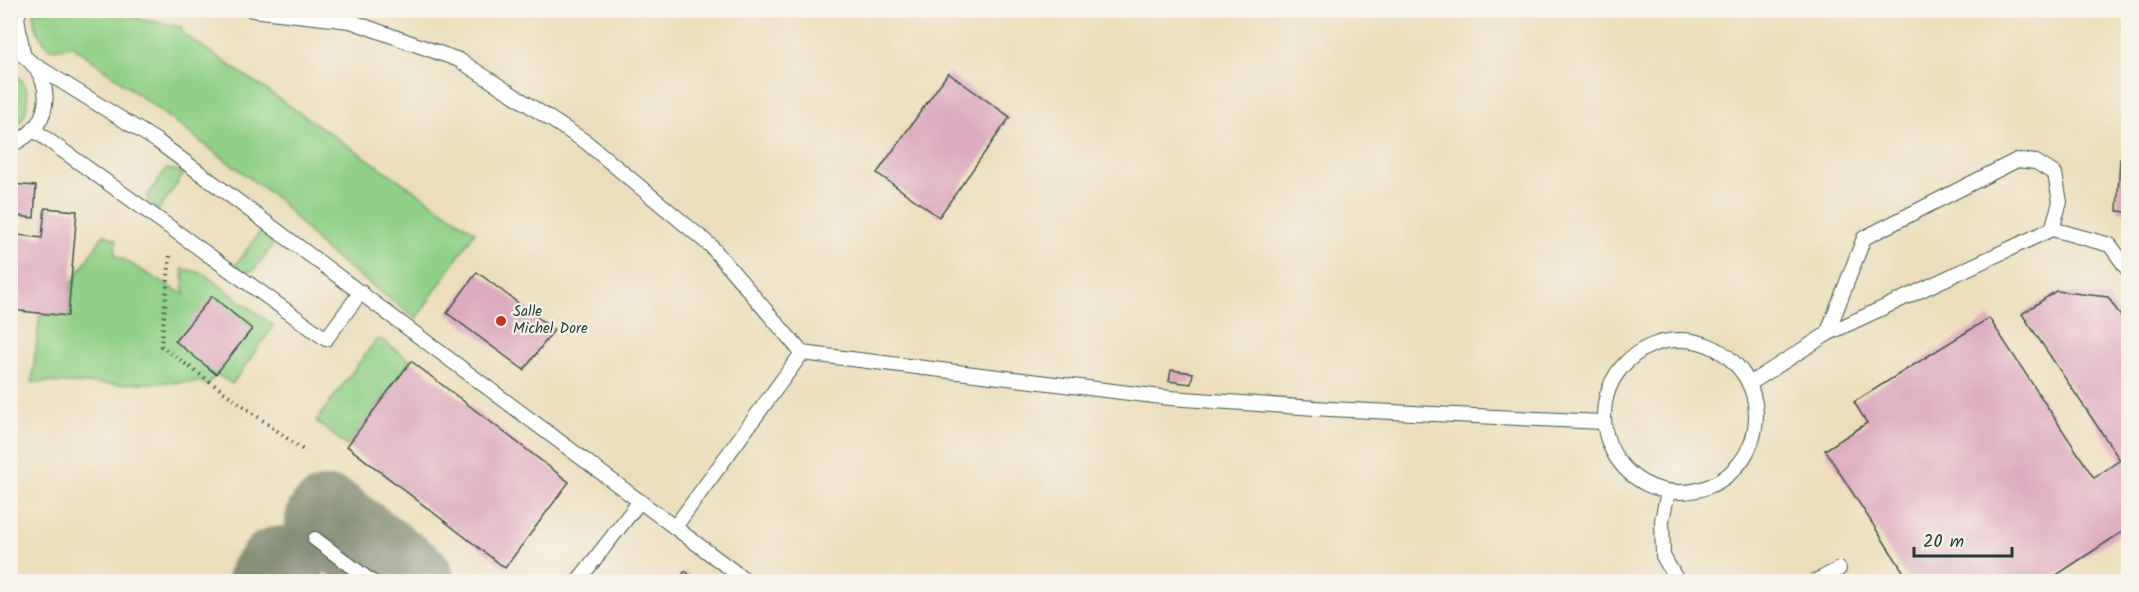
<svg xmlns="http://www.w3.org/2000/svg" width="2139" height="592" font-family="Kalam,sans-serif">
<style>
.green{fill:#91d087;stroke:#58865e;stroke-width:1.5}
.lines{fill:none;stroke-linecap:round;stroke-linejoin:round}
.taxiway{stroke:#868e78;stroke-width:88}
.building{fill:#ddabbf}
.service-casing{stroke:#3e5548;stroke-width:16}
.path{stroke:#3e5548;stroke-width:4;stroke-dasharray:1.5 4.5;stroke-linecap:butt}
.service{stroke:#fff;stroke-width:14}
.poi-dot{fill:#c8321e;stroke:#f7f3e8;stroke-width:2}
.labels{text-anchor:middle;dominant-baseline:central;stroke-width:4.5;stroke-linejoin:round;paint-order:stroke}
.poi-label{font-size:15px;fill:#1f3d34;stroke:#f7f3e8;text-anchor:start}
</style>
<rect width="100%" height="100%" fill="#f7f3e8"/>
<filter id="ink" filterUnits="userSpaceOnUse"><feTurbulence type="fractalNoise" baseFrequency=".0167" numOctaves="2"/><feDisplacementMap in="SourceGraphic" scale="12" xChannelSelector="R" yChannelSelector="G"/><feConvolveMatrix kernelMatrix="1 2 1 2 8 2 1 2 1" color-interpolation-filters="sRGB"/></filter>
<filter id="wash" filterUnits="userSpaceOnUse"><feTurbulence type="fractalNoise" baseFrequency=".008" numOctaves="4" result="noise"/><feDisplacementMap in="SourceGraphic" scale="24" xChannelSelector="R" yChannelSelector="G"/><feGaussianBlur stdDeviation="1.35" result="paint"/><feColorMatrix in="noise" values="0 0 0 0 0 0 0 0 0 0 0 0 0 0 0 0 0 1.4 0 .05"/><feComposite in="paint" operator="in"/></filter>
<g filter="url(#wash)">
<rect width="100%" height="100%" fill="#ecdebc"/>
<g class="green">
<path d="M125 11 140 19 181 27 184 34 475 232 416 319 324 249 279 200 73 46 50 49C39 37 33 27 34 11Z"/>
<path d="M11 71C34 85 32 115 11 130Z"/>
<path d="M166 169 176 170 184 174 158 211 150 205 147 196Z"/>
<path d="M262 229 270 236 273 245 253 271H243L235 266Z"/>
<path d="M104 234 116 240 115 255 184 295 183 269 203 273 274 326 232 384 216 374 207 386 202 382 113 384 32 382 40 313 68 315 71 284Z"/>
<path d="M376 340H382L411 361 347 446 316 421Z"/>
</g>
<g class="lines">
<g class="taxiway">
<path d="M329 521 411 582"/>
<path d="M271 582 280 570"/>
</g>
</g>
<g id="blocks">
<g class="building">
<path d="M948 73 1010 117 939 217 877 173Z"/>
<path d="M2120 159 2128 160V212L2117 211Z"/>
<path d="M10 184 36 186 34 218 10 215Z"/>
<path d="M45 208 77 211 68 316 10 310V234L42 238Z"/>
<path d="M477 272 554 330 524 370 447 313Z"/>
<path d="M2056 291 2108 297 2128 327V528L2046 582H1910L1825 450 1867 423 1854 402 1989 318 2094 478 2120 460 2022 314Z"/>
<path d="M212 296 252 329 216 374 175 341Z"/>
<path d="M411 361 569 482 505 568 347 446Z"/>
<path d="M1171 370 1193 373 1191 384 1169 381Z"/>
<path d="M685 571 698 582H677Z"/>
</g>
</g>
</g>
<g filter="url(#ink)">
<use href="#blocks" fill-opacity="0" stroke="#3e5548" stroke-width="1.5"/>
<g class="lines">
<g class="service-casing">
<g id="service">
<path d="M20 10 17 17 23 54"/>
<path d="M252 10 350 21 459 60 586 142 711 246 802 353 1170 398 1330 409 1603 422"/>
<path d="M10 48C56 68 59 126 10 145"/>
<path d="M35 65 157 141 748 582"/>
<path d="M34 130 326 339 361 292"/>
<path d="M1827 334 1864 238 2017 160 2036 162 2055 174 2060 202 2052 229"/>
<circle cx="1680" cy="416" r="76"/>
<path d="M1749 384 1827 334 2052 229 2110 245 2128 270"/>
<path d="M1668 492 1662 520 1663 556 1678 582"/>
<path d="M675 527 802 353"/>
<path d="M315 539 372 582"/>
<path d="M577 582 640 501"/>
<path d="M1814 582 1839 569"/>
</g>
</g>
<path class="path" d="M170 256 161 346 306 452"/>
<use href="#service" class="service"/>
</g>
</g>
<circle class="poi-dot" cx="501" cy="321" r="6"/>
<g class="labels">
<g class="poi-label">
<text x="513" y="312">Salle<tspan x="513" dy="17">Michel Dore</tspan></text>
</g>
</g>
<rect width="2139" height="592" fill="none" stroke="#f7f3e8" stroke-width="36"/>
<path d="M1914 547v9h98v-9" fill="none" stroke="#1f3d34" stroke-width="3"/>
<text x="1923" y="547" font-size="18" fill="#1f3d34" stroke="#f7f3e8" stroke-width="4.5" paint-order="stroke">20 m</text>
</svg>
